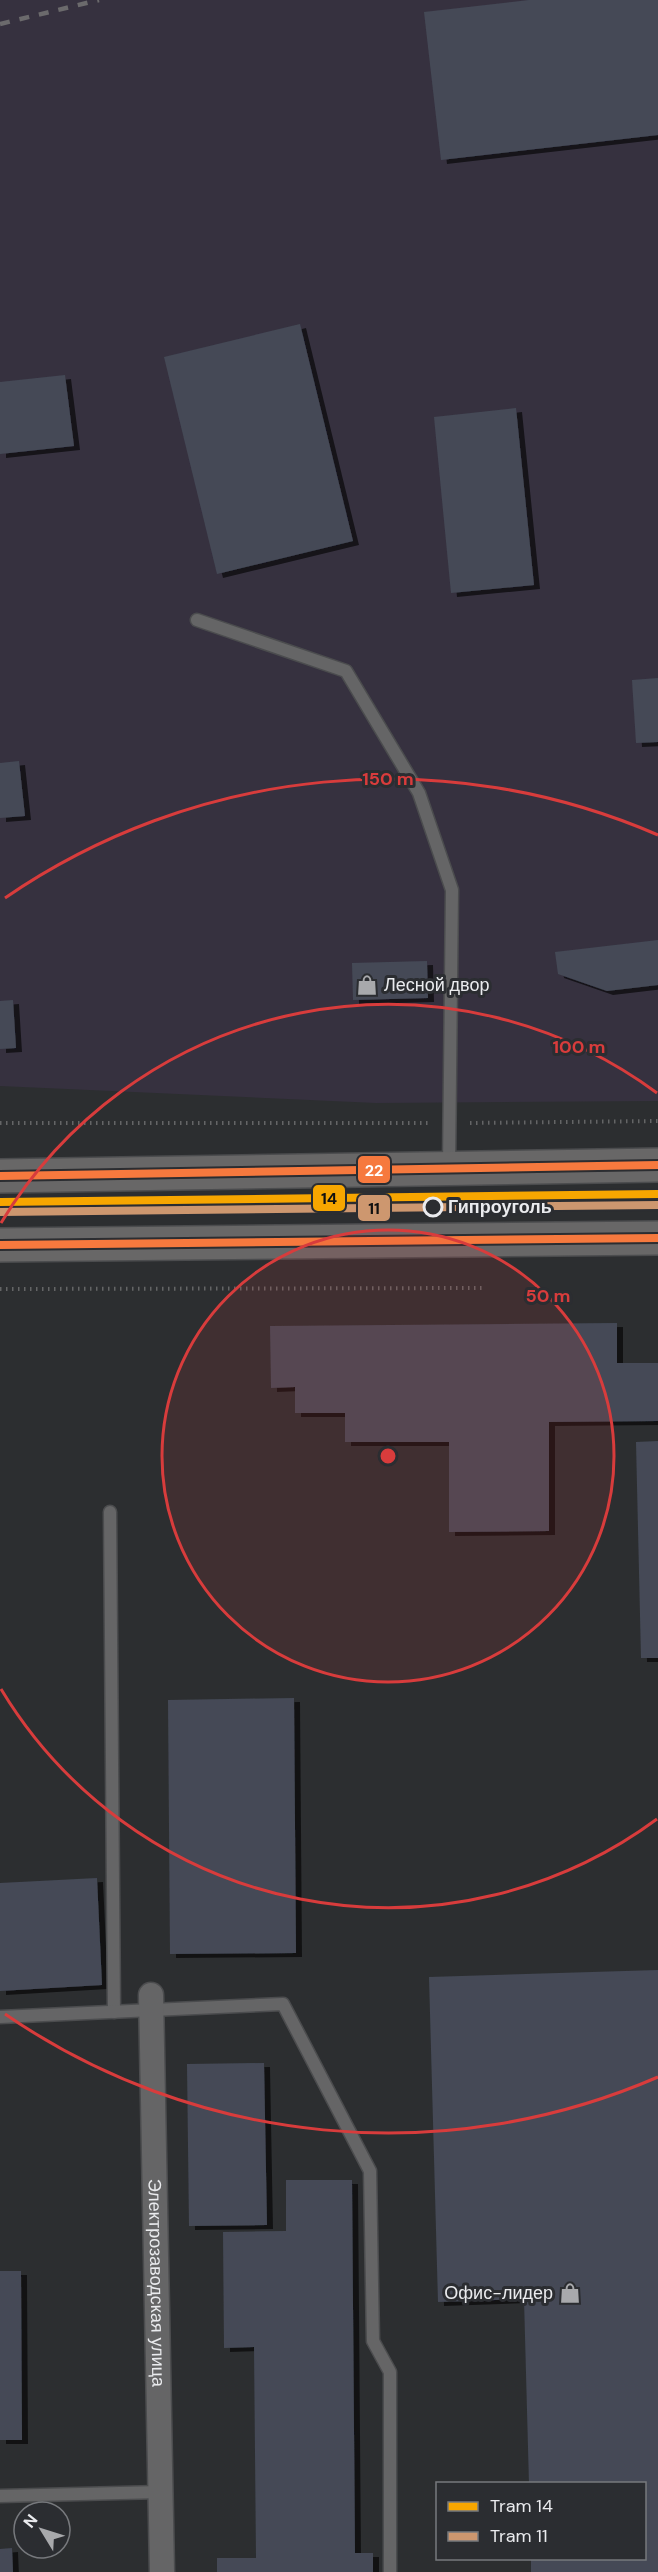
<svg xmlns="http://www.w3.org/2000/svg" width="658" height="2572" font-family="'DM Sans',sans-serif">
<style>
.industrial{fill:#36313f}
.building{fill:#444956;filter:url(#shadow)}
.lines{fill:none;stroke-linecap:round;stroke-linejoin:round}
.service-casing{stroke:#4b4c4e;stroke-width:15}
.minor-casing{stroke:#4b4c4e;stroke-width:27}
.secondary-casing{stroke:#4b4c4e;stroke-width:36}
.path{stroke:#646566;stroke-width:4;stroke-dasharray:1.5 4.5;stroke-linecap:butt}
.service{stroke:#656566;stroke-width:12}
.minor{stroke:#656566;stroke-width:24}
.secondary{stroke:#686767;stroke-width:33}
.rail{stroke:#6b6a6c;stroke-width:4.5;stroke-dasharray:10 10;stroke-linecap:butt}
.bus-1-casing{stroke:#2b2d31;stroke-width:12}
.bus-1{stroke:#f6793e;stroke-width:8}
.tram-1-casing{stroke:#2b2d31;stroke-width:12}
.tram-2-casing{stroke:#2b2d31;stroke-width:12}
.tram-1{stroke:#f7a600;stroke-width:8}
.tram-2{stroke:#cd976f;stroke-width:8}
.ring{fill:none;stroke:#d83c3c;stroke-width:3}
.stop-dot{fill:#2b2d31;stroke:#eaebee;stroke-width:3}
.labels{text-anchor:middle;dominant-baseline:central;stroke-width:6;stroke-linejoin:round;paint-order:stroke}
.poi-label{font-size:18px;fill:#eaebee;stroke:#2b2d31;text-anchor:start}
.stop-label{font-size:18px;font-weight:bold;fill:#eaebee;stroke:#2b2d31;text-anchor:start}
.street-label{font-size:18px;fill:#eaebee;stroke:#2b2d31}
.centre{fill:#d83c3c;stroke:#2b2d31;stroke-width:3}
.ring-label{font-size:18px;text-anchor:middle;font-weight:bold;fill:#d83c3c;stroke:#2b2d31;stroke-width:6;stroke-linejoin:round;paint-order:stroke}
.line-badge{stroke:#2b2d31;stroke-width:2}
.badge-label{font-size:16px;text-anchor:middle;font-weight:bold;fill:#fff}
.pale-badge-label{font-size:16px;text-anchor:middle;font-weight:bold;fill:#111}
</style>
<defs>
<filter id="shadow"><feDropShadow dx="6" dy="4" stdDeviation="0" flood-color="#0009"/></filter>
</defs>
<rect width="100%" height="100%" fill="#2c2e30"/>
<path class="industrial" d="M0 0H658V1101L376 1103 0 1086Z"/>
<g class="building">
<path d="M529 0H658V135L441 160 424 12Z"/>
<path d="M300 324 353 541 217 574 164 357Z"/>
<path d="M65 375 74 446 0 454V382Z"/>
<path d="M516 408 534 585 451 593 434 417Z"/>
<path d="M658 678V742L636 743 632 680Z"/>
<path d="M19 761 25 816 0 818V763Z"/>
<path d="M658 940V985L607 991 558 974 555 952Z"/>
<path d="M427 961 428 998 353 1000 352 963Z"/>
<path d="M13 1000 16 1048 0 1049V1001Z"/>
<path d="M617 1323V1363H658V1421L549 1422V1531L449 1532V1442H345V1413H295V1387L271 1388 270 1326Z"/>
<path d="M658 1441V1658H641L636 1442Z"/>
<path d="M294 1698 296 1953 170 1954 168 1700Z"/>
<path d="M97 1878 102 1985 0 1991V1883Z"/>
<path d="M658 1970V2572H531V2558H644V2484H529L524 2299 438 2302 429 1977Z"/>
<path d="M264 2063 267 2225 189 2226 187 2064Z"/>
<path d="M286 2180H352L355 2553H373V2572H217V2558H256L254 2347 224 2348 223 2232 286 2231Z"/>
<path d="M0 2271H21L22 2440H0Z"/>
<path d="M12 2548 13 2572H0V2549Z"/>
</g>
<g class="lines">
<g class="service-casing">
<g id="service">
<path d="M197 620 346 671 419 793 452 890 449 1166"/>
<path d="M110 1512 114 2012"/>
<path d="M0 2017 283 2004 370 2171 373 2341 390 2372V2572"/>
<path d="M0 2496 160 2492"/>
</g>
</g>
<g class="minor-casing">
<g id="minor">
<path id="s1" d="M151 1995 162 2572"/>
</g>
</g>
<g class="secondary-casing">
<g id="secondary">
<path d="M0 1176 658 1165"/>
<path d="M0 1245 658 1238"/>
</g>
</g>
<g class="path">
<path d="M0 1123H429"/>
<path d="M470 1123 658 1121"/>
<path d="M0 1289 483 1288"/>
</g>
<use href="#service" class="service"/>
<use href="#minor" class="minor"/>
<use href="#secondary" class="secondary"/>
<path class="rail" d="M0 24 99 0"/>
<g class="bus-1-casing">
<g id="bus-1">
<path d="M0 1176 658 1165"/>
<path d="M0 1245 658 1238"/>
</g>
</g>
<use href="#bus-1" class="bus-1"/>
<g class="tram-1-casing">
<path id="tram-1" d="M0 1202 658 1194"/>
</g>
<g class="tram-2-casing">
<path id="tram-2" d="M0 1212 658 1205"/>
</g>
<use href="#tram-1" class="tram-1"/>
<use href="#tram-2" class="tram-2"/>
</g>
<circle cx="388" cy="1456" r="226" fill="#d83c3c" fill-opacity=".12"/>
<g class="ring">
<circle cx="388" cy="1456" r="226"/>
<path d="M657 1819A452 452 0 0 1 1 1689M1 1223A452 452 0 0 1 657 1093"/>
<path d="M658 2077A677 677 0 0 1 5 2014M5 898A677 677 0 0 1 658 835"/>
</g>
<defs>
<g id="shop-bare" transform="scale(1.62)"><path d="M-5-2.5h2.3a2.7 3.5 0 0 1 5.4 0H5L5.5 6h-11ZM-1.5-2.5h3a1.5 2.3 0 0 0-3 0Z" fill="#a8a9ac" stroke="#2b2d31" stroke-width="2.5" paint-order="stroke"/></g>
</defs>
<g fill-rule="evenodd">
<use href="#shop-bare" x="367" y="985"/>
<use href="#shop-bare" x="570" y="2293"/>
</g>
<circle class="stop-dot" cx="433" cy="1207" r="9"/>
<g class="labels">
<g class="poi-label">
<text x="384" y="985">Лесной двор</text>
<text x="553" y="2293" text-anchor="end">Офис-лидер</text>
</g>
<g class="stop-label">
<text x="448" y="1207">Гипроуголь</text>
</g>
<g class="street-label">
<text stroke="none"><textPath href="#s1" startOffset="288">Электрозаводская улица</textPath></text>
</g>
</g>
<circle cx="388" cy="1456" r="9" class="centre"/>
<g class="ring-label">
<text x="388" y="785">150 m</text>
<text x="579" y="1053">100 m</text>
<text x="548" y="1302">50 m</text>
</g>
<g class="line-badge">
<rect x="357" y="1155" width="34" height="29" rx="6" fill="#f6793e"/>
<rect x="312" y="1184" width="34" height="28" rx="6" fill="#f7a600"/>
<rect x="357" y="1194" width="34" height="28" rx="6" fill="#cd976f"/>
</g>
<g class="badge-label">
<text x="374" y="1176">22</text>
</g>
<g class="pale-badge-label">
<text x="329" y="1204">14</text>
<text x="374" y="1214">11</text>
</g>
<rect x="436" y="2482" width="210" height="78" fill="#2b2d31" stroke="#77797d" stroke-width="1.5"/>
<rect x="448" y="2502" width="30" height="9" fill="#f7a600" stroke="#77797d" stroke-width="1.5"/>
<text x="490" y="2512" font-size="18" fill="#eaebee">Tram 14</text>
<rect x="448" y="2532" width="30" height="9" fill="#cd976f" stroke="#77797d" stroke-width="1.5"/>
<text x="490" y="2542" font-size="18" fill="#eaebee">Tram 11</text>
<g transform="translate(42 2530) rotate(308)"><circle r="28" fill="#2b2d31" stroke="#77797d" stroke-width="1.5"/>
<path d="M0-4.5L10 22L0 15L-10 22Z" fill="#a8a9ac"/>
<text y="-9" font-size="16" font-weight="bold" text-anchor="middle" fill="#eaebee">N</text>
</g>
</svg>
